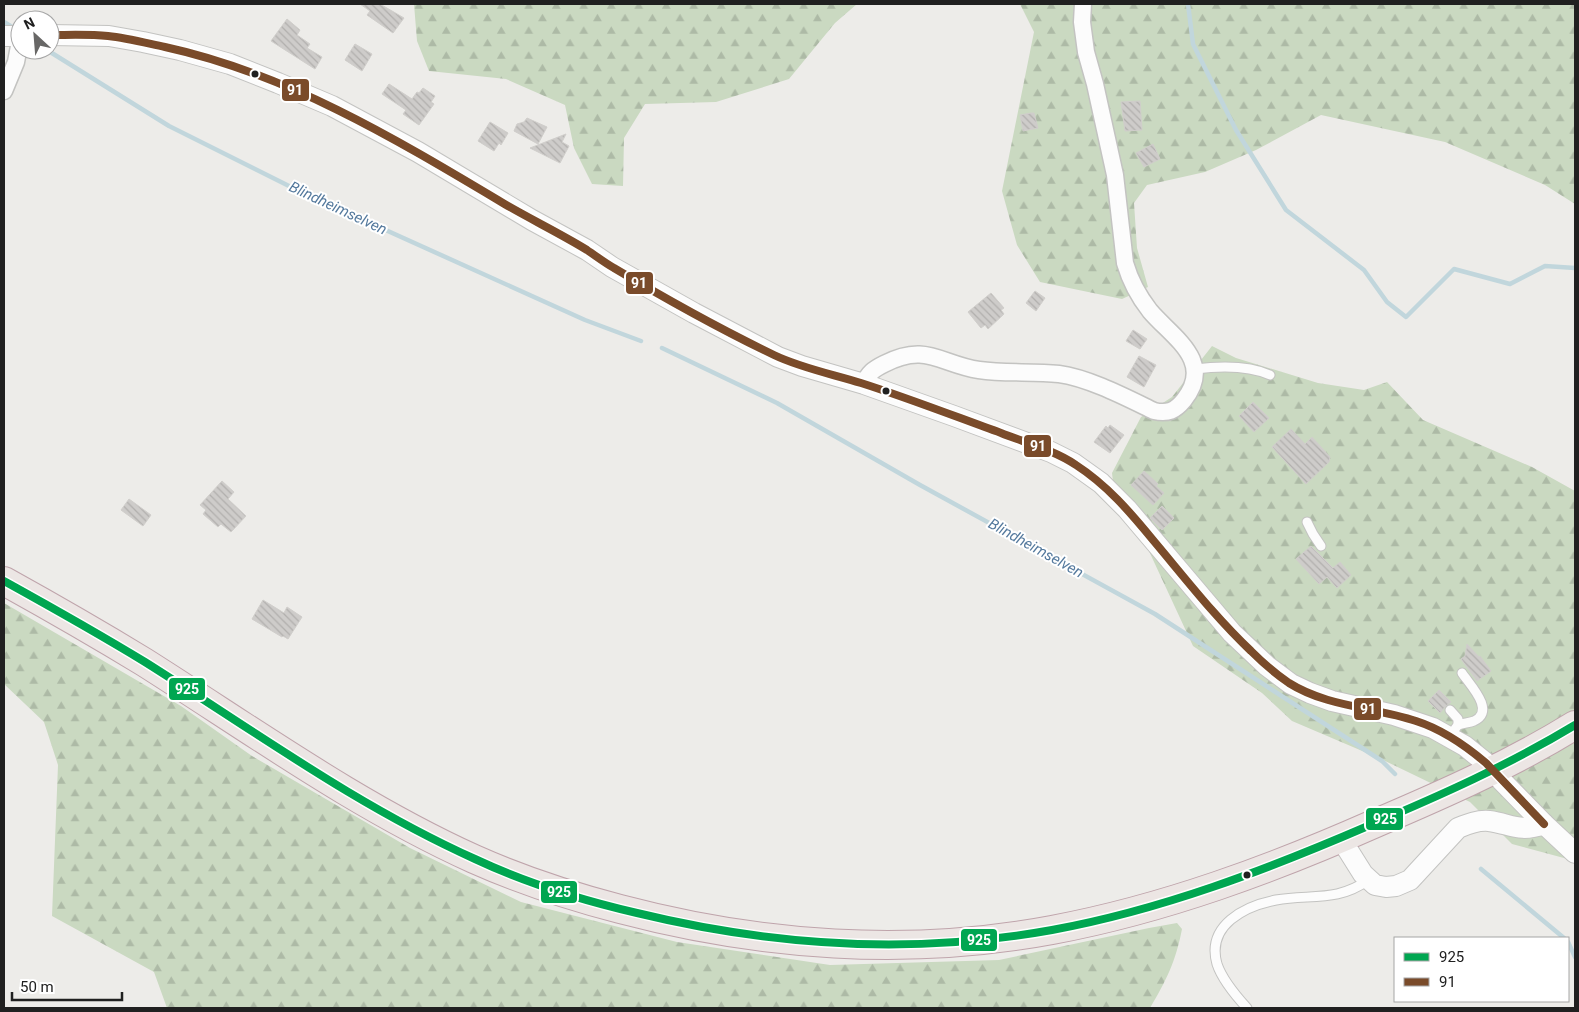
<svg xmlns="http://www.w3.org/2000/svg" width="1579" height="1012" font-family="Roboto,sans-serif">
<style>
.forest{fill:url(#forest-firs)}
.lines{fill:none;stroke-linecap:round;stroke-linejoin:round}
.stream{stroke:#c1d6dc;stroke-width:4.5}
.building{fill:url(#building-back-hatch);stroke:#d0cecb}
.service-casing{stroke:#c3c3c1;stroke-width:11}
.minor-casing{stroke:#c3c3c1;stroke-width:19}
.tertiary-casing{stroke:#c3c3c1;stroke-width:22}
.trunk-casing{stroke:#bfa4ab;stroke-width:30}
.service{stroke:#fcfcfc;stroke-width:9}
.minor{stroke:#fcfcfc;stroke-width:16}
.tertiary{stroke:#fcfcfc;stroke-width:20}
.trunk{stroke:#ece6e4;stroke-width:28}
.bus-1-casing{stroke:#fff;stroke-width:11}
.bus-2-casing{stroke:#fff;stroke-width:11}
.bus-1{stroke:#00a651;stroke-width:8}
.bus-2{stroke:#7a4b2a;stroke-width:8}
.bus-dot{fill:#202020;stroke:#fff;stroke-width:2}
.labels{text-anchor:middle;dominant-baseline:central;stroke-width:4;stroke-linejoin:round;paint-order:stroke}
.water-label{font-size:15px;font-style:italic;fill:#54799d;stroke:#fff}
.line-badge{stroke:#fff;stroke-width:2}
.badge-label{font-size:14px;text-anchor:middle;font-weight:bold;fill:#fff}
</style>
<defs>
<pattern id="forest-firs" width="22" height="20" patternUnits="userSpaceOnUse" patternTransform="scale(1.25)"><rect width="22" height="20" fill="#cad9c1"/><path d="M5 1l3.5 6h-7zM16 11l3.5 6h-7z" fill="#adbaa6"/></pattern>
<pattern id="building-back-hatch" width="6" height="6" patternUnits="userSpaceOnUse" patternTransform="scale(1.25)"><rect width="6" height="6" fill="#ceccca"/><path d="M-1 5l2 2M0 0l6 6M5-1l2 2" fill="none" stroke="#b1afad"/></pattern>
</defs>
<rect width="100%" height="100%" fill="#edece9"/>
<g class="forest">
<path d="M414 4H857L835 23 789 79 716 102 645 104 624 138 623 186 592 184 574 148 565 105 506 79 429 71 417 41Z"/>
<path d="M1020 4H1575V204L1545 185 1445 142 1321 115 1256 150 1205 172 1147 185 1134 203 1137 248 1148 287 1122 299 1040 282 1017 245 1002 191 1034 32Z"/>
<path d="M1212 346 1236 358 1318 383 1364 390 1387 382 1423 420 1532 467 1575 491V861L1512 844 1470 802 1381 759 1292 721 1262 693 1193 646 1142 536 1116 508 1112 473 1141 417 1172 397Z"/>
<path d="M4 603 181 706 252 756 410 848 521 902 677 942 830 965 999 960 1149 928 1177 923 1182 929C1176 961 1166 981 1150 1008H167L154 972 52 916 58 765 44 722 4 684Z"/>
</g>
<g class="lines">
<g class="stream">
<path d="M1188 4 1193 44 1236 130 1286 210 1364 270 1387 302 1406 317 1454 269 1510 284 1545 266 1575 268"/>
<path d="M4 22 12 27"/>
<path d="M47 50 169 126 297 190 585 320 641 341"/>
<path d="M662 348 777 403 920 485 1155 614 1382 761 1395 774"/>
<path d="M1481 869 1564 938"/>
<path d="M1568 942 1575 957"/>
</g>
</g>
<g class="building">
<path d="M360 4H380L404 18 393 33 367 15 370 11Z"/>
<path d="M287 19 300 30 297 35 310 44 307 48 322 57 315 69 271 41Z"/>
<path d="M355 44 372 54 362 71 345 60Z"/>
<path d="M389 84 412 99 417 92 419 93 423 88 435 96 431 102 434 104 419 125 403 114 406 110 382 94Z"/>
<path d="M1140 101 1142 130 1125 131 1121 102Z"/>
<path d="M1031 113H1034L1038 128 1023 131 1020 115Z"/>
<path d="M527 118 547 127 538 144 514 131 517 124 524 122Z"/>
<path d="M490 122 508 133 501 145 499 143 494 151 478 141Z"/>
<path d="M566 134 562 142 569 146 560 163 530 148Z"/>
<path d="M1153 144 1160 159 1144 167 1136 153Z"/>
<path d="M1035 291 1045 298 1036 311 1026 303Z"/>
<path d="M991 293 1004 308 1001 310 1004 314 988 329 985 325 981 328 968 312Z"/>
<path d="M1133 330 1147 339 1140 349 1126 341Z"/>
<path d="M1139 356 1156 365 1144 387 1127 377Z"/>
<path d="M1253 402 1269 418 1254 432 1239 416Z"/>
<path d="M1110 425 1124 435 1110 453 1094 442 1106 426 1108 428Z"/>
<path d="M1291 429 1305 444 1312 437 1330 457 1329 462 1306 484 1272 447Z"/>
<path d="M1144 471 1158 484 1156 486 1164 493 1153 505 1131 485Z"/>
<path d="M222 481 234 492 228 499 246 516 231 532 221 524 218 527 203 514 206 510 200 505Z"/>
<path d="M129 499 151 515 143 526 121 510Z"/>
<path d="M1162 506 1174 518 1162 530 1150 518Z"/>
<path d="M1311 546 1333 568 1340 562 1351 575 1337 588 1327 577 1319 584 1296 559Z"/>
<path d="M263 600 284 613 287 607 302 617 288 639 283 636 282 637 252 619Z"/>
<path d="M1467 644 1479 657 1480 656 1491 671 1477 681 1461 659 1465 656Z"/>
<path d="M1439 690 1451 702 1446 706 1440 713 1428 701Z"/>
</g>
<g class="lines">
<g class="service-casing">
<g id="service">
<path d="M1195 369C1219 366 1248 365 1270 375"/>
<path d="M1307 522 1313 534 1321 546"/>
<path d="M1450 710 1458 719V725L1455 729"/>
<path d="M1458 725C1463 723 1469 723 1474 721 1496 711 1470 685 1462 673"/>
<path d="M1247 1008C1236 996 1222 979 1217 964 1206 925 1245 906 1276 900 1310 894 1338 902 1368 880"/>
</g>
</g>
<g class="minor-casing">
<g id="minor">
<path d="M4 91 16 62 20 41"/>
<path d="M864 384C868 373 874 369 884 364 926 342 940 364 979 370 1006 374 1032 371 1059 374 1089 378 1127 398 1154 411 1168 414 1175 411 1184 400 1215 361 1172 337 1150 311 1139 297 1130 280 1125 263L1115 175 1095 84 1086 52 1082 22 1083 4"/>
</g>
</g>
<g class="tertiary-casing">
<g id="tertiary">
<path d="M50 35 109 36 143 42 180 50 230 64 278 83 332 106 418 152 532 220 587 250 612 267 694 313 778 357 802 366 864 384 954 416 1051 452 1073 463 1101 483 1127 509 1232 633 1267 666 1291 684 1310 693 1332 701 1394 715 1433 728 1465 746 1486 763"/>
<path d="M4 36H20"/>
<path d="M1501 780 1544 824 1575 853"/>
<path d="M1341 839 1363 874 1375 885 1386 887 1396 886 1410 880 1458 828C1468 824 1478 820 1489 821 1511 824 1519 833 1544 824"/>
</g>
</g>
<g class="trunk-casing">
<path id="trunk" d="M4 581C51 607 98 634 144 662 253 731 357 806 474 859 521 880 570 896 620 909 760 946 908 957 1052 930 1164 909 1272 869 1376 823 1444 794 1512 764 1575 725"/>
</g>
<use href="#service" class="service"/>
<use href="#minor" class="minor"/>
<use href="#tertiary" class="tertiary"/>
<use href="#trunk" class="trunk"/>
<g class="bus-1-casing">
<path id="bus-1" d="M4 581C51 607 99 634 145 662 253 730 357 806 475 859 526 883 581 900 637 913 773 946 913 955 1052 930 1161 910 1266 870 1368 826 1439 796 1509 765 1575 725"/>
</g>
<g class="bus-2-casing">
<path id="bus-2" d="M50 35C69 35 89 34 108 36 127 38 146 43 165 47 289 74 399 141 508 206 534 221 561 234 587 250 596 256 605 263 614 268 666 299 720 329 774 355 801 368 832 374 861 383 908 398 954 416 1001 433 1026 443 1054 450 1076 465 1107 485 1130 512 1153 540 1185 578 1215 617 1251 651 1263 663 1276 674 1289 683 1327 707 1374 707 1416 721 1441 729 1466 746 1486 763L1544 824"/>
</g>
<use href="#bus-1" class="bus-1"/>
<use href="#bus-2" class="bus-2"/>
</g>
<g class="bus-dot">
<circle cx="255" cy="74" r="4.5"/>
<circle cx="886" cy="391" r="4.5"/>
<circle cx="1247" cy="875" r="4.5"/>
</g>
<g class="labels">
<g class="water-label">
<text transform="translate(338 208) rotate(25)">Blindheimselven</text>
<text transform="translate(1036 548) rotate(29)">Blindheimselven</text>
</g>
</g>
<g class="line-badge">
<rect x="281" y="78" width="29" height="24" rx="5" fill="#7a4b2a"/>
<rect x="625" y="271" width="29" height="24" rx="5" fill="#7a4b2a"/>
<rect x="1023" y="434" width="29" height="24" rx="5" fill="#7a4b2a"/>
<rect x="168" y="677" width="38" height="24" rx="5" fill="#00a651"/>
<rect x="1353" y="697" width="29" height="24" rx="5" fill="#7a4b2a"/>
<rect x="1365" y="807" width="39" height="24" rx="5" fill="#00a651"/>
<rect x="540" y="880" width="38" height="24" rx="5" fill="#00a651"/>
<rect x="960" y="928" width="38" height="24" rx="5" fill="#00a651"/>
</g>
<g class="badge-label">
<text x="295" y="95">91</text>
<text x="639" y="288">91</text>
<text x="1038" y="451">91</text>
<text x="187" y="694">925</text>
<text x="1368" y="714">91</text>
<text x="1385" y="824">925</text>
<text x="559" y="897">925</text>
<text x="979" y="945">925</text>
</g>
<rect width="1579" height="1012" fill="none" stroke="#202020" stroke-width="10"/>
<rect x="1394" y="937" width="175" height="65" fill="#ffffff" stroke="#a6a6a6"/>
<rect x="1404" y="953" width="25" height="8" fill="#00a651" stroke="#a6a6a6"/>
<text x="1439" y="962" font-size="15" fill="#202020">925</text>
<rect x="1404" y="978" width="25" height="8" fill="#7a4b2a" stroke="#a6a6a6"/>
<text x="1439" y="987" font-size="15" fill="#202020">91</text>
<g transform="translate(35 35) rotate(334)"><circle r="24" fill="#ffffff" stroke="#a6a6a6"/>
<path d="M0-4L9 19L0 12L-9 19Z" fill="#686766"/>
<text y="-8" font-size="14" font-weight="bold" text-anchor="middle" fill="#202020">N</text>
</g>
<path d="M12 992v8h110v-8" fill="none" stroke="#202020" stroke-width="2.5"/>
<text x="20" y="992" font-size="15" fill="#202020" stroke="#ffffff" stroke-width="4" paint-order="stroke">50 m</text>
</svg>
